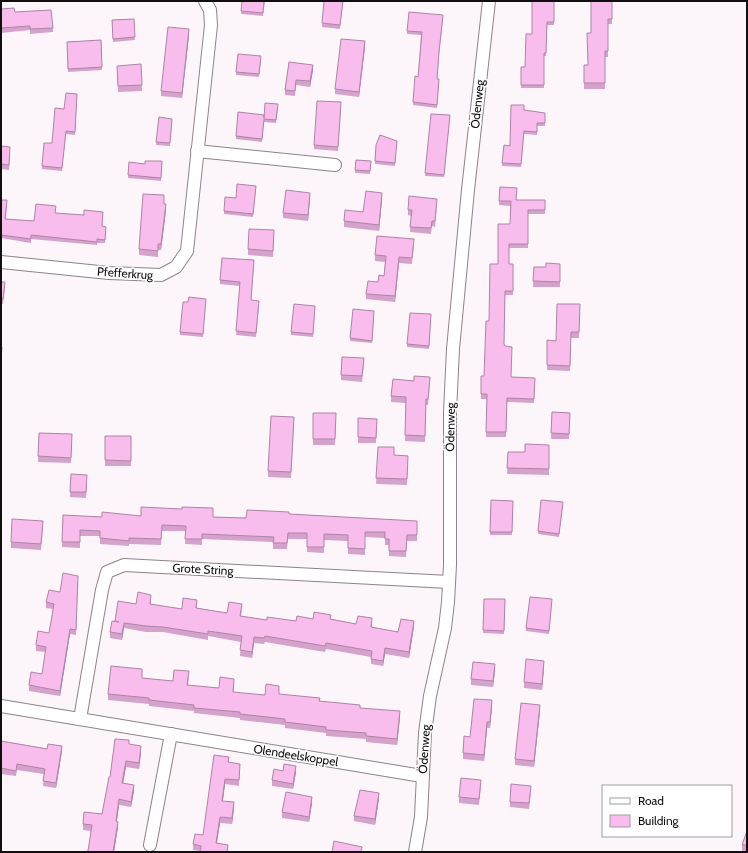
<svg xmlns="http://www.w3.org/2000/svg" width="748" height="853" font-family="Cabin,sans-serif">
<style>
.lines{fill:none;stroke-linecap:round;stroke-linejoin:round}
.minor-casing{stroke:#8a8589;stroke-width:14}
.minor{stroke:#fff;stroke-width:12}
.wall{fill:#d5a2cc}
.shaded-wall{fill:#ae84a6}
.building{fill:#f8bced;stroke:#ae84a6}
.labels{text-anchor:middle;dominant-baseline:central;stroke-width:3.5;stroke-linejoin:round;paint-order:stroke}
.street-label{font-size:12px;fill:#100e0f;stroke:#fff}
</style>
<rect width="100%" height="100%" fill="#fcf6fa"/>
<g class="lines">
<g class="minor-casing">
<g id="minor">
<path d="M197 151 335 165"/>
<path d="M1 262 109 273 161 275 176 267 187 251 211 25 210 10 205 1"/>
<path d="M1 706 422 776"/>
<path d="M80 719 102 590 107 572 124 565 449 582"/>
<path d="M150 845 171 734"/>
<path d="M415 852 421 817 425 733 430 696 445 628 448 602 450 565V412L453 349 468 190 489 1"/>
</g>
</g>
<use href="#minor" class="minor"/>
</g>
<g class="wall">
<path d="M242 1H265L263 16 241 14Z"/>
<path d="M324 1H343L340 29 322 27Z"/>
<path d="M554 1V25H547L546 56H544V88H521V67H525L532 34Z"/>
<path d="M612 1V24H608V57H605V89H584V65H588L591 33Z"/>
<path d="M1 9 15 12 53 28V32L30 34V30L1 33Z"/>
<path d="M443 18 439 55 437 79 439 82 437 108 413 105V102L418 77 421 35 407 34V31Z"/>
<path d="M134 19 135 40 113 42 112 20Z"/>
<path d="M189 35 182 98 161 96V91Z"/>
<path d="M101 40 102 70 68 72 67 42Z"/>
<path d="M365 47 359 97 335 94V89Z"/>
<path d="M261 59 259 77 236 75V72Z"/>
<path d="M289 62 313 70 310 87 296 85 295 96 285 95V90Z"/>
<path d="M117 66 142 85V91L118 92Z"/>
<path d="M77 94 75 135 66 134 62 171 42 169V166L52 143 64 109Z"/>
<path d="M278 107 276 123 264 122 262 142 236 139V136Z"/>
<path d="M341 107 338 151 314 149V145Z"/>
<path d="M524 110 545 113V126H537V135L524 134 521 167 502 166V163Z"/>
<path d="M450 115 444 177 425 176V173Z"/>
<path d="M172 119 170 146 156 145V142Z"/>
<path d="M397 141 395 166 375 164V161Z"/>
<path d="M1 146 10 152 9 170 1 169Z"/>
<path d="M356 160 371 161 370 174 355 173Z"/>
<path d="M129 162 145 164H162L161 181 128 178Z"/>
<path d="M500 187 517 200H545V214H528V248H509V264H513V295H505L504 344 511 377 535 378 534 403 507 402 506 437H486L487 399H481V376H484L489 321 498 264 510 224 511 206 499 205Z"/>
<path d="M256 189 253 217 224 214V211L236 198Z"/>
<path d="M310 198 308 221 283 218V213Z"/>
<path d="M382 199 379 231 344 227V221L363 212Z"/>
<path d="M1 200 7 204 6 219 34 221 56 213 84 215 103 216 102 226 106 231 105 243H97V245L31 239V243L1 238Z"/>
<path d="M164 204 166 210 161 250H158V257L139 255V249Z"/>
<path d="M437 204 435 227 432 226 431 234 410 232 411 216 408 215V210Z"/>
<path d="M274 236 273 257 248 255V249Z"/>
<path d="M414 245 412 264 399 263 395 302 366 299V294L384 276 385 262 375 261V255Z"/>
<path d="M560 264V287H533L534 267H546Z"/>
<path d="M254 265 251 300 259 305 256 337 236 335 240 286 220 284V280Z"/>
<path d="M1 282 5 288 3 304H1Z"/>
<path d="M206 299 203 337 180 335V332L188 302Z"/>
<path d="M580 304 579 338H571L570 371 547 370V340L556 341Z"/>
<path d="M315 306 313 337 291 335V332Z"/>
<path d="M374 314 372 343 350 341V338Z"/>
<path d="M431 314 429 349 407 347V344Z"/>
<path d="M364 364 362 382 341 380V375Z"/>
<path d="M414 381 430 383 428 405H426L425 442 405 441 406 403 391 402V396Z"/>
<path d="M552 412 570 413 569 439H551Z"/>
<path d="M313 413H336L335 445H313Z"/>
<path d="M358 418 377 419 376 443H358Z"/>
<path d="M294 423 291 478 268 477V471Z"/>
<path d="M39 433 72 440 71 463 38 462Z"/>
<rect x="105" y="436" width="26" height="30"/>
<path d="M549 445V475L507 474 508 452H525Z"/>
<path d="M378 447 394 455 408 456 407 485 376 484Z"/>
<path d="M71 474 87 481 86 498 70 497Z"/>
<path d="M491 500 513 501 512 535H490Z"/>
<path d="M563 505 559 537 538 534V531Z"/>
<path d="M289 514 417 521V541H407L406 557 389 556V545H385V538L365 537V555L348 554V541L324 540V553L307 552V539H288L287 549H273V542L202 539V545L185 544 186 531H162L161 545 129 544V546L100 544V536H80V548L62 547 63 515 102 517 141 516 213 517 246 518Z"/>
<path d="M43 527 41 550 11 548V542Z"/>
<path d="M78 581 76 635 70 634 60 696 29 691V685L42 674 46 652 36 651V645L49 633 53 609 46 608V602L60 592Z"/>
<path d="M484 599H505L504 634 483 633Z"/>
<path d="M151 600V604L182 609 197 605V608L227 613 242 610 241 616 267 620 296 621 313 619H331L356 624H372V627L398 632 414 626 409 658 385 654 383 666 371 664V657L326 649 325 652 265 642 264 644 254 643 252 658 240 656 241 642 208 636V640L163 632H146L124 628 122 640 110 638V632L115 621 136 604Z"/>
<path d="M552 602 549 634 526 631V628Z"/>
<path d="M544 667 542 690 524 688V682Z"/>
<path d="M495 670 493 687 471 685V679Z"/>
<path d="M189 677 188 685 219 688 234 684V693L265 695 279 694 360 708 400 717 397 745 366 742V739L326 736V733L285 728V725L240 720V718L194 713V711L149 706V704L108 700V694L142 678 173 681Z"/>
<path d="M492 706 490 728H487L484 761 463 759V753L470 737Z"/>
<path d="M540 711 534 767 515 765V759Z"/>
<path d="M1 741 62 751 56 788 43 786 44 774 17 770 16 776 1 774Z"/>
<path d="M129 745 141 752 139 769 126 767 123 783 134 791 131 807 119 805 117 821 118 827 114 852H87L88 851 91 831 83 830V824L102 814 110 777Z"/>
<path d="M229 762 240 769 239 786 225 784 223 801 234 808 232 824 220 823 217 843 228 850V852H200V851L193 850V844L203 835Z"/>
<path d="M283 771 296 772 293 789 272 786V780Z"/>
<path d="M481 786 479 805 459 803V797Z"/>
<path d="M531 792 529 809 510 807V802Z"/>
<path d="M379 798 375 825 354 821V816Z"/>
<path d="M312 803 309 822 282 818V812Z"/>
<path d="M747 831V851H742V845Z"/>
</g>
<g class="shaded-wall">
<path d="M189 29V35L182 98V93Z"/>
<path d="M365 41V47L359 97V92Z"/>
<path d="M313 65V70L310 87V81Z"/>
<path d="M310 193V198L308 221V215Z"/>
<path d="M382 193V199L379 231V225Z"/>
<path d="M166 204V210L161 250V244Z"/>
<path d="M399 257V263L395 302V296Z"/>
<path d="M414 621V626L409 658V652Z"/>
<path d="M124 623V628L122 640V634Z"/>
<path d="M70 629V634L60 696V691Z"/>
<path d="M254 637V643L252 658V652Z"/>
<path d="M385 648V654L383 666V661Z"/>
<path d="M544 661V667L542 690V684Z"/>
<path d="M495 664V670L493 687V681Z"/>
<path d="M492 700V706L490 728V722Z"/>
<path d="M540 705V711L534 767V761Z"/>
<path d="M400 711V717L397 745V739Z"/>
<path d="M487 722V728L484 761V755Z"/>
<path d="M62 746V751L56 788V783Z"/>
<path d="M141 746V752L139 769V763Z"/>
<path d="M126 761V767L122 789V783Z"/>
<path d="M296 766V772L293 789V784Z"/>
<path d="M225 779V784L222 807V801Z"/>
<path d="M134 785V791L131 807V802Z"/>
<path d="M379 793V798L375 825V819Z"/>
<path d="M312 797V803L309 822V817Z"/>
<path d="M119 799V805L116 827V821Z"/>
<path d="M234 802V808L232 824V818Z"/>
<path d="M220 817V823L216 848V843Z"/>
<path d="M118 822V827L114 852H113Z"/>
</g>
<g class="building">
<path d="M242 1H264L263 13 241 11Z"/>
<path d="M324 1H343L340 25 322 23Z"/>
<path d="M532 1H554V22H547L546 53H544V85H521V67H525L526 34H532Z"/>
<path d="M591 1H612V19H608V51H605V83H584V65H588L587 33H591Z"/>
<path d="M14 8 15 12 51 10 53 28 30 29V26L1 28V9Z"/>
<path d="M409 12 443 15 439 52 437 79H439L437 105 413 102 415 76 418 77 422 32 407 31Z"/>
<path d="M134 19 135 37 113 39 112 20Z"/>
<path d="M168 27 189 29 182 93 161 91Z"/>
<path d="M341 39 365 41 359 92 335 89Z"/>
<path d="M101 40 102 67 68 69 67 42Z"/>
<path d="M238 54 261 56 259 74 236 72Z"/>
<path d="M289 62 313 65 310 81 296 80 295 91 285 90Z"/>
<path d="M141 64 142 85 118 86 117 66Z"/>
<path d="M66 93 77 94 75 132 66 131 62 168 42 166 44 143H52L55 108 64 109Z"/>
<path d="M317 101 341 102 338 147 314 145Z"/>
<path d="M265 103 278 104 276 120 264 119 262 139 236 136 238 112 264 115V118Z"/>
<path d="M511 105H524V110L545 113V123H537V132L524 131 521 164 502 163 504 145 510 146Z"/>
<path d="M431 114 450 115 444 175 425 173Z"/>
<path d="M159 117 172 119 170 143 156 142Z"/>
<path d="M380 135 397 141 395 163 375 161 376 145Z"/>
<path d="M1 146 10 147 9 165 1 164Z"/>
<path d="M356 160 371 161 370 171 355 170Z"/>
<path d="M145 161H162L161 178 128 175 129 162 145 164Z"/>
<path d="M237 184 256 186 253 214 224 211 225 197 236 198Z"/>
<path d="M500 187 517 188 516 200H545V210H528V244H509V264H513V291H505L504 344 505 346 512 347 511 377 535 378 534 399 507 398 506 432H486L487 394H481V376H484L486 321H489L490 264H498V224H510L511 201H499Z"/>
<path d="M286 190 310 193 308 215 283 213Z"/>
<path d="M366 191 382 193 379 225 344 221 345 210 363 212Z"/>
<path d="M143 194 164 195V204H166L161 244H158V251L139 249Z"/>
<path d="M409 196 437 199 435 221H432L431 228 410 227 412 210H408Z"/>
<path d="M1 200H7L5 219 34 221 36 204 56 206 55 213 84 215V210L103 212 102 226 106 227 105 240 97 239V242L31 235V239L1 235Z"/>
<path d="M249 229 274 230 273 251 248 249Z"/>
<path d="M377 236 414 239 412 258 399 257 395 296 366 294 368 281 378 282 379 275 384 276 386 256 375 255Z"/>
<path d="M222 258 254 260 251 300 259 301 256 333 236 331 240 282 220 280Z"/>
<path d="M546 263 560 264V282L533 281 534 267H546Z"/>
<path d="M1 282H5L3 299 1 298Z"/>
<path d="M189 297 206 299 203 334 180 332 183 302H188Z"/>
<path d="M294 304 315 306 313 334 291 332Z"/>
<path d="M557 304H580L579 332H571L570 366 547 365V340L556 341Z"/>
<path d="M353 309 374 311 372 341 350 338Z"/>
<path d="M410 313 431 314 429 346 407 344Z"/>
<path d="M1 347H2L1 359Z"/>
<path d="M342 357 364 358 362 376 341 375Z"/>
<path d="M414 376 430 377 428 399H426L425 436 405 435 406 397 391 396 393 379 414 381Z"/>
<path d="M552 412 570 413 569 434 551 433Z"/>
<path d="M313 413H336L335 439H313Z"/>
<path d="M271 416 294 417 291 472 268 471Z"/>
<path d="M358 418 377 419 376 438 358 437Z"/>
<path d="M39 433 72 434 71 458 38 456Z"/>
<path d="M105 436H131V461L105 460Z"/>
<path d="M525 444 549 445V469L507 468 508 452H525Z"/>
<path d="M378 447H394V455L408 456 407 479 376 478Z"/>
<path d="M71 474 87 475 86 492H70Z"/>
<path d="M491 500 513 501 512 532H490Z"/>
<path d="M541 500 563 502 559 534 538 531Z"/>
<path d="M141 507 182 509V507L213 508V517L246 518 247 510 289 512V514L417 521V535H407L406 551H389V539H385V532H365V549L348 548V535L324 534V547H307V533H288L287 543H273L274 537 202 534V539H185L186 526 162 525 161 539 129 538V541L100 538V531L80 530V542H62L63 515 102 517V512L141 516Z"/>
<path d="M12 519 43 521 41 544 11 542Z"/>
<path d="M63 573 78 576 76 630 70 629 60 691 29 685 31 672 42 674 46 647 36 645 38 631 49 633 54 604 46 602 49 590 60 592Z"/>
<path d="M138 592 151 595 150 604 182 609 183 598 197 600 196 608 227 613 229 602 242 604 240 616 267 620V617L296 621 297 616 313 619 314 612 331 615 330 619 356 624 358 616 372 618 371 627 398 632 401 619 414 621 409 652 385 648 383 661 371 659 372 651 326 643 325 646 265 636 264 638 254 637 252 652 240 650 242 636 208 631V634L163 627 146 626 124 623 122 634 110 632 112 621 119 622 115 621 118 601 136 604Z"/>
<path d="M530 597 552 599 549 631 526 628Z"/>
<path d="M484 599H505L504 631 483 630Z"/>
<path d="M526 659 544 661 542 684 524 682Z"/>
<path d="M473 662 495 664 493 681 471 679Z"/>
<path d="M111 666 142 669V678L173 681 174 670 189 671 187 685 219 688 220 677 234 679 233 692 265 695 266 684 279 686V694L320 698 319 701 360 705V708L400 711 397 739 366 736V733L326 730V727L285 722V719L240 714V712L194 708V705L149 700V698L108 694Z"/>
<path d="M474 699 492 700 490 722H487L484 755 463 753 464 736 470 737Z"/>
<path d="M521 703 540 705 534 761 515 759Z"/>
<path d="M115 739 129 740V744L141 746 139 763 126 761 122 783 134 785 131 802 119 799 116 821 118 822 113 852H87V851H88L92 825 83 824 84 812 102 814 109 777H110Z"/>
<path d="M1 741 47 749 48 744 62 746 56 783 43 781 45 769 17 764 16 771 1 768Z"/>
<path d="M214 755 229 757 228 762 240 764 239 780 225 779 222 801 234 802 232 818 220 817 216 843 228 845 227 852H200L201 846 193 844 195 834 203 835Z"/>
<path d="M284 764 296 766 293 784 272 780 274 769 283 771Z"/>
<path d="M461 778 481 780 479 799 459 797Z"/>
<path d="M511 784 531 786 529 803 510 802Z"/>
<path d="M360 790 379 793 375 819 354 816Z"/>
<path d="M286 792 312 797 309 817 282 812Z"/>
<path d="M747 831V845H742Z"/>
<path d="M334 841 362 847 361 852H332Z"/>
</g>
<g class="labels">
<g class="street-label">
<text transform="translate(477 104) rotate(-84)">Ödenweg</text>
<text transform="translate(125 273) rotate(4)">Pfefferkrug</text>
<text transform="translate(450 427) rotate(-89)">Ödenweg</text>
<text transform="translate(203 569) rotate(3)">Grote String</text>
<text transform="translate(424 749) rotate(-86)">Ödenweg</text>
<text transform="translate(296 755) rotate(9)">Olendeelskoppel</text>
</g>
</g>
<rect width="748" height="853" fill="none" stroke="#100e0f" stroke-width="4"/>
<rect x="602" y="785" width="130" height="52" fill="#ffffff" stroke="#9f9f9f"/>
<rect x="610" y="798" width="20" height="6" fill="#ffffff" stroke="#9f9f9f"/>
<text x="638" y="805" font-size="12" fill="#100e0f">Road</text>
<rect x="610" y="815" width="20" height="12" fill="#f8bced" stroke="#9f9f9f"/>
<text x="638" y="825" font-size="12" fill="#100e0f">Building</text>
</svg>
